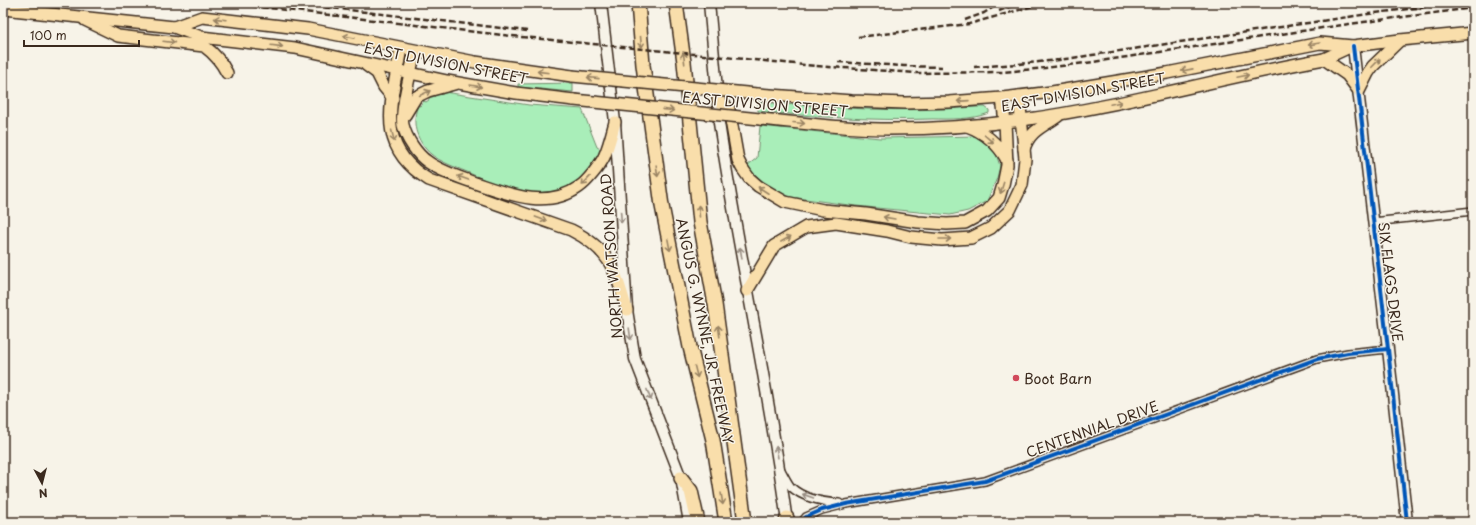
<svg xmlns="http://www.w3.org/2000/svg" width="1476" height="525" font-family="'Playpen Sans',sans-serif">
<style>
.grass{fill:#a9eeb9;stroke:#728c6c}
.lines{fill:none;stroke-linecap:round;stroke-linejoin:round}
.street-casing{stroke:#3b2a1e;stroke-width:10}
.secondary-casing{stroke:#3b2a1e;stroke-width:13}
.primary-casing{stroke:#3b2a1e;stroke-width:14}
.highway-casing{stroke:#3b2a1e;stroke-width:16}
.street{stroke:#f7f3e8;stroke-width:7}
.secondary{stroke:#f7f3e8;stroke-width:10}
.primary{stroke:#f9deab;stroke-width:11}
.highway{stroke:#f9deab;stroke-width:13}
.rail{stroke:#3b2a1e;stroke-width:2.5;stroke-dasharray:6 3;stroke-linecap:butt}
.primary-bridge-casing{stroke:#3b2a1e;stroke-width:14;stroke-linecap:butt}
.primary-bridge{stroke:#f9deab;stroke-width:11}
.cycleway-casing{stroke:#f7f3e8;stroke-width:6}
.cycleway{stroke:#0057b8;stroke-width:4}
.oneway{stroke:#9a8464}
.oneway2{stroke:#998e83}
.poi-dot{fill:#d1495b;stroke:#f7f3e8;stroke-width:1.5}
.labels{text-anchor:middle;dominant-baseline:central;stroke-width:3;stroke-linejoin:round;paint-order:stroke}
.street-label{font-size:14px;fill:#3b2a1e;stroke:#f7f3e8}
.poi-label{font-size:14px;fill:#3b2a1e;stroke:#f7f3e8;text-anchor:start}
</style>
<rect width="100%" height="100%" fill="#f7f3e8"/>
<filter id="ink" filterUnits="userSpaceOnUse"><feTurbulence type="fractalNoise" baseFrequency=".025" numOctaves="2"/><feDisplacementMap in="SourceGraphic" scale="8" xChannelSelector="R" yChannelSelector="G"/><feConvolveMatrix kernelMatrix="1 2 1 2 8 2 1 2 1" color-interpolation-filters="sRGB"/></filter>
<g filter="url(#ink)">
<g class="grass">
<path d="M573 83V92L518 87V84Z"/>
<path d="M444 92 529 105 582 109 597 147 602 150C586 184 555 201 518 192 500 188 483 179 467 172 453 166 434 160 425 148 415 135 412 121 418 105L420 106 424 101 426 102 429 100V98L435 96V94H443Z"/>
<path d="M758 102C832 108 904 113 977 107H985L989 110V113C971 120 950 119 932 119 873 121 816 117 758 111Z"/>
<path d="M760 126 880 138 977 136V138L983 140V142L988 145 992 149 994 148 1000 166 997 178 987 201 968 211 950 215 856 206 791 197 772 189 753 173 748 165 757 158Z"/>
</g>
<g class="lines">
<g class="street-casing">
<g id="street">
<path d="M1373 222 1473 211"/>
<path d="M781 470C784 475 787 482 791 487 804 499 823 502 839 503"/>
<path d="M802 522 806 517 822 510 846 504 985 481 1317 359 1348 353 1388 349"/>
</g>
</g>
<g class="secondary-casing">
<g id="secondary">
<path d="M601 3 615 122 627 310 635 359 681 478 689 522"/>
<path d="M709 3 718 100 719 123C739 256 769 388 787 522"/>
<path d="M1353 46 1388 349 1407 522"/>
</g>
</g>
<g class="primary-casing">
<g id="primary">
<path d="M3 9 174 27 201 37 295 48 447 81 516 93 574 100"/>
<path d="M85 20 118 36 204 46C215 54 221 61 227 73"/>
<path d="M174 27 202 17 308 29 475 62 572 76"/>
<path d="M401 48C392 102 373 146 429 180L571 230C611 250 615 270 627 310"/>
<path d="M415 51C412 66 400 111 403 125 406 138 417 155 428 162 442 172 459 177 475 183 508 194 547 210 579 187 587 182 600 165 604 157 609 146 612 133 615 122"/>
<path d="M1324 59 1347 75 1359 91 1368 73 1373 66 1400 40"/>
<path d="M366 65 377 73 384 87 393 98"/>
<path d="M757 94 852 101 905 103 949 102 1002 98 1052 92 1167 73 1320 43 1353 46 1400 40 1473 33"/>
<path d="M718 100 729 109 738 160 742 168 749 178 758 186 785 202 823 210 866 214 918 222 947 224 965 223 987 211 999 198 1003 185 1007 165 1005 122 1002 98"/>
<path d="M405 115 416 97 428 91 454 84"/>
<path d="M760 119C803 123 847 129 890 129 934 129 979 126 1022 120 1124 106 1223 77 1324 59L1352 46"/>
<path d="M967 126C984 132 998 144 1007 160"/>
<path d="M1024 149C1030 130 1043 127 1058 116"/>
<path d="M747 291 774 246 806 227 836 223 887 231 911 237 942 240 971 238 991 228 1010 210 1022 185 1025 159 1019 96"/>
</g>
</g>
<g class="highway-casing">
<g id="highway">
<path d="M638 3 643 65 662 206 690 347 713 440 726 522"/>
<path d="M676 3 684 62 700 222 715 304 745 522"/>
<path d="M681 478 691 491 698 522"/>
<path d="M786 522 787 518"/>
</g>
</g>
<use href="#street" class="street"/>
<use href="#secondary" class="secondary"/>
<use href="#primary" class="primary"/>
<use href="#highway" class="highway"/>
<g class="rail">
<path d="M226 3 502 35 815 66 917 73 1003 72 1045 68 1093 62 1349 24 1473 8"/>
<path d="M289 3 527 31"/>
<path d="M999 11 1019 3"/>
<path d="M965 20 984 13 1000 3"/>
<path d="M858 37 969 24 1044 3"/>
<path d="M838 62 904 66 942 67"/>
<path d="M974 67 1018 64 1059 60 1375 13 1457 3"/>
</g>
<g class="primary-bridge-casing">
<g id="primary-bridge">
<path d="M572 76 757 94"/>
<path d="M574 100 760 119"/>
</g>
</g>
<use href="#primary-bridge" class="primary-bridge"/>
<g class="cycleway-casing">
<g id="cycleway">
<path d="M1353 46 1388 349 1407 522"/>
<path d="M802 522 806 517 822 510 846 504 985 481 1317 359 1348 353 1388 349"/>
</g>
</g>
<use href="#cycleway" class="cycleway"/>
</g>
<defs><path id="oneway-shaft" d="M-6 0H5M1.5-3L5.5 0L1.5 3" fill="none" stroke-width="1.6" stroke-linecap="round" stroke-linejoin="round"/></defs>
<g class="oneway">
<use href="#oneway-shaft" transform="translate(220 19) rotate(-173)"/>
<use href="#oneway-shaft" transform="translate(349 37) rotate(-169)"/>
<use href="#oneway-shaft" transform="translate(169 42) rotate(7)"/>
<use href="#oneway-shaft" transform="translate(641 42) rotate(85)"/>
<use href="#oneway-shaft" transform="translate(1314 44) rotate(170)"/>
<use href="#oneway-shaft" transform="translate(277 46) rotate(7)"/>
<use href="#oneway-shaft" transform="translate(684 58) rotate(-97)"/>
<use href="#oneway-shaft" transform="translate(1376 63) rotate(-46)"/>
<use href="#oneway-shaft" transform="translate(1187 70) rotate(169)"/>
<use href="#oneway-shaft" transform="translate(543 72) rotate(-173)"/>
<use href="#oneway-shaft" transform="translate(1243 76) rotate(-12)"/>
<use href="#oneway-shaft" transform="translate(593 78) rotate(-174)"/>
<use href="#oneway-shaft" transform="translate(476 86) rotate(10)"/>
<use href="#oneway-shaft" transform="translate(425 93) rotate(-25)"/>
<use href="#oneway-shaft" transform="translate(963 101) rotate(176)"/>
<use href="#oneway-shaft" transform="translate(1116 103) rotate(-12)"/>
<use href="#oneway-shaft" transform="translate(668 110) rotate(6)"/>
<use href="#oneway-shaft" transform="translate(799 123) rotate(5)"/>
<use href="#oneway-shaft" transform="translate(393 136) rotate(76)"/>
<use href="#oneway-shaft" transform="translate(989 139) rotate(41)"/>
<use href="#oneway-shaft" transform="translate(657 171) rotate(82)"/>
<use href="#oneway-shaft" transform="translate(463 178) rotate(-160)"/>
<use href="#oneway-shaft" transform="translate(586 181) rotate(133)"/>
<use href="#oneway-shaft" transform="translate(1002 188) rotate(107)"/>
<use href="#oneway-shaft" transform="translate(763 190) rotate(-147)"/>
<use href="#oneway-shaft" transform="translate(699 211) rotate(-95)"/>
<use href="#oneway-shaft" transform="translate(889 218) rotate(-170)"/>
<use href="#oneway-shaft" transform="translate(541 219) rotate(20)"/>
<use href="#oneway-shaft" transform="translate(786 239) rotate(-30)"/>
<use href="#oneway-shaft" transform="translate(945 239)"/>
<use href="#oneway-shaft" transform="translate(669 245) rotate(79)"/>
<use href="#oneway-shaft" transform="translate(719 331) rotate(-98)"/>
<use href="#oneway-shaft" transform="translate(696 372) rotate(76)"/>
<use href="#oneway-shaft" transform="translate(722 499) rotate(81)"/>
</g>
<g class="oneway2">
<use href="#oneway-shaft" transform="translate(621 217) rotate(86)"/>
<use href="#oneway-shaft" transform="translate(741 253) rotate(-99)"/>
<use href="#oneway-shaft" transform="translate(630 334) rotate(82)"/>
<use href="#oneway-shaft" transform="translate(649 395) rotate(69)"/>
<use href="#oneway-shaft" transform="translate(777 452) rotate(-99)"/>
<use href="#oneway-shaft" transform="translate(808 496) rotate(-161)"/>
</g>
</g>
<circle class="poi-dot" cx="1016" cy="378" r="4"/>
<g class="labels">
<g class="street-label">
<text transform="translate(446 63) rotate(11)">EAST DIVISION STREET</text>
<text transform="translate(1083 92) rotate(-10)">EAST DIVISION STREET</text>
<text transform="translate(765 104) rotate(5)">EAST DIVISION STREET</text>
<text transform="translate(611 256) rotate(-94)">NORTH WATSON ROAD</text>
<text transform="translate(1391 282) rotate(83)">SIX FLAGS DRIVE</text>
<text transform="translate(705 331) rotate(78)">ANGUS G. WYNNE, JR. FREEWAY</text>
<text transform="translate(1092 429) rotate(-20)">CENTENNIAL DRIVE</text>
</g>
<g class="poi-label">
<text x="1024" y="378">Boot Barn</text>
</g>
</g>
<rect width="1476" height="525" fill="none" stroke="#f7f3e8" stroke-width="16"/>
<rect x="8" y="8" width="1460" height="509" fill="none" stroke="#3b2a1e" stroke-width="1.5" filter="url(#ink)"/>
<g transform="translate(42 483) rotate(173)" stroke="#f7f3e8" stroke-width="3" paint-order="stroke">
<path d="M0-3L7 15L0 10L-7 15Z" fill="#3b2a1e"/>
<text y="-6" font-size="11" font-weight="bold" text-anchor="middle" fill="#3b2a1e">N</text>
</g>
<path d="M24 40v6h115v-6" fill="none" stroke="#3b2a1e" stroke-width="2"/>
<text x="30" y="40" font-size="12" fill="#3b2a1e" stroke="#f7f3e8" stroke-width="3" paint-order="stroke">100 m</text>
</svg>
